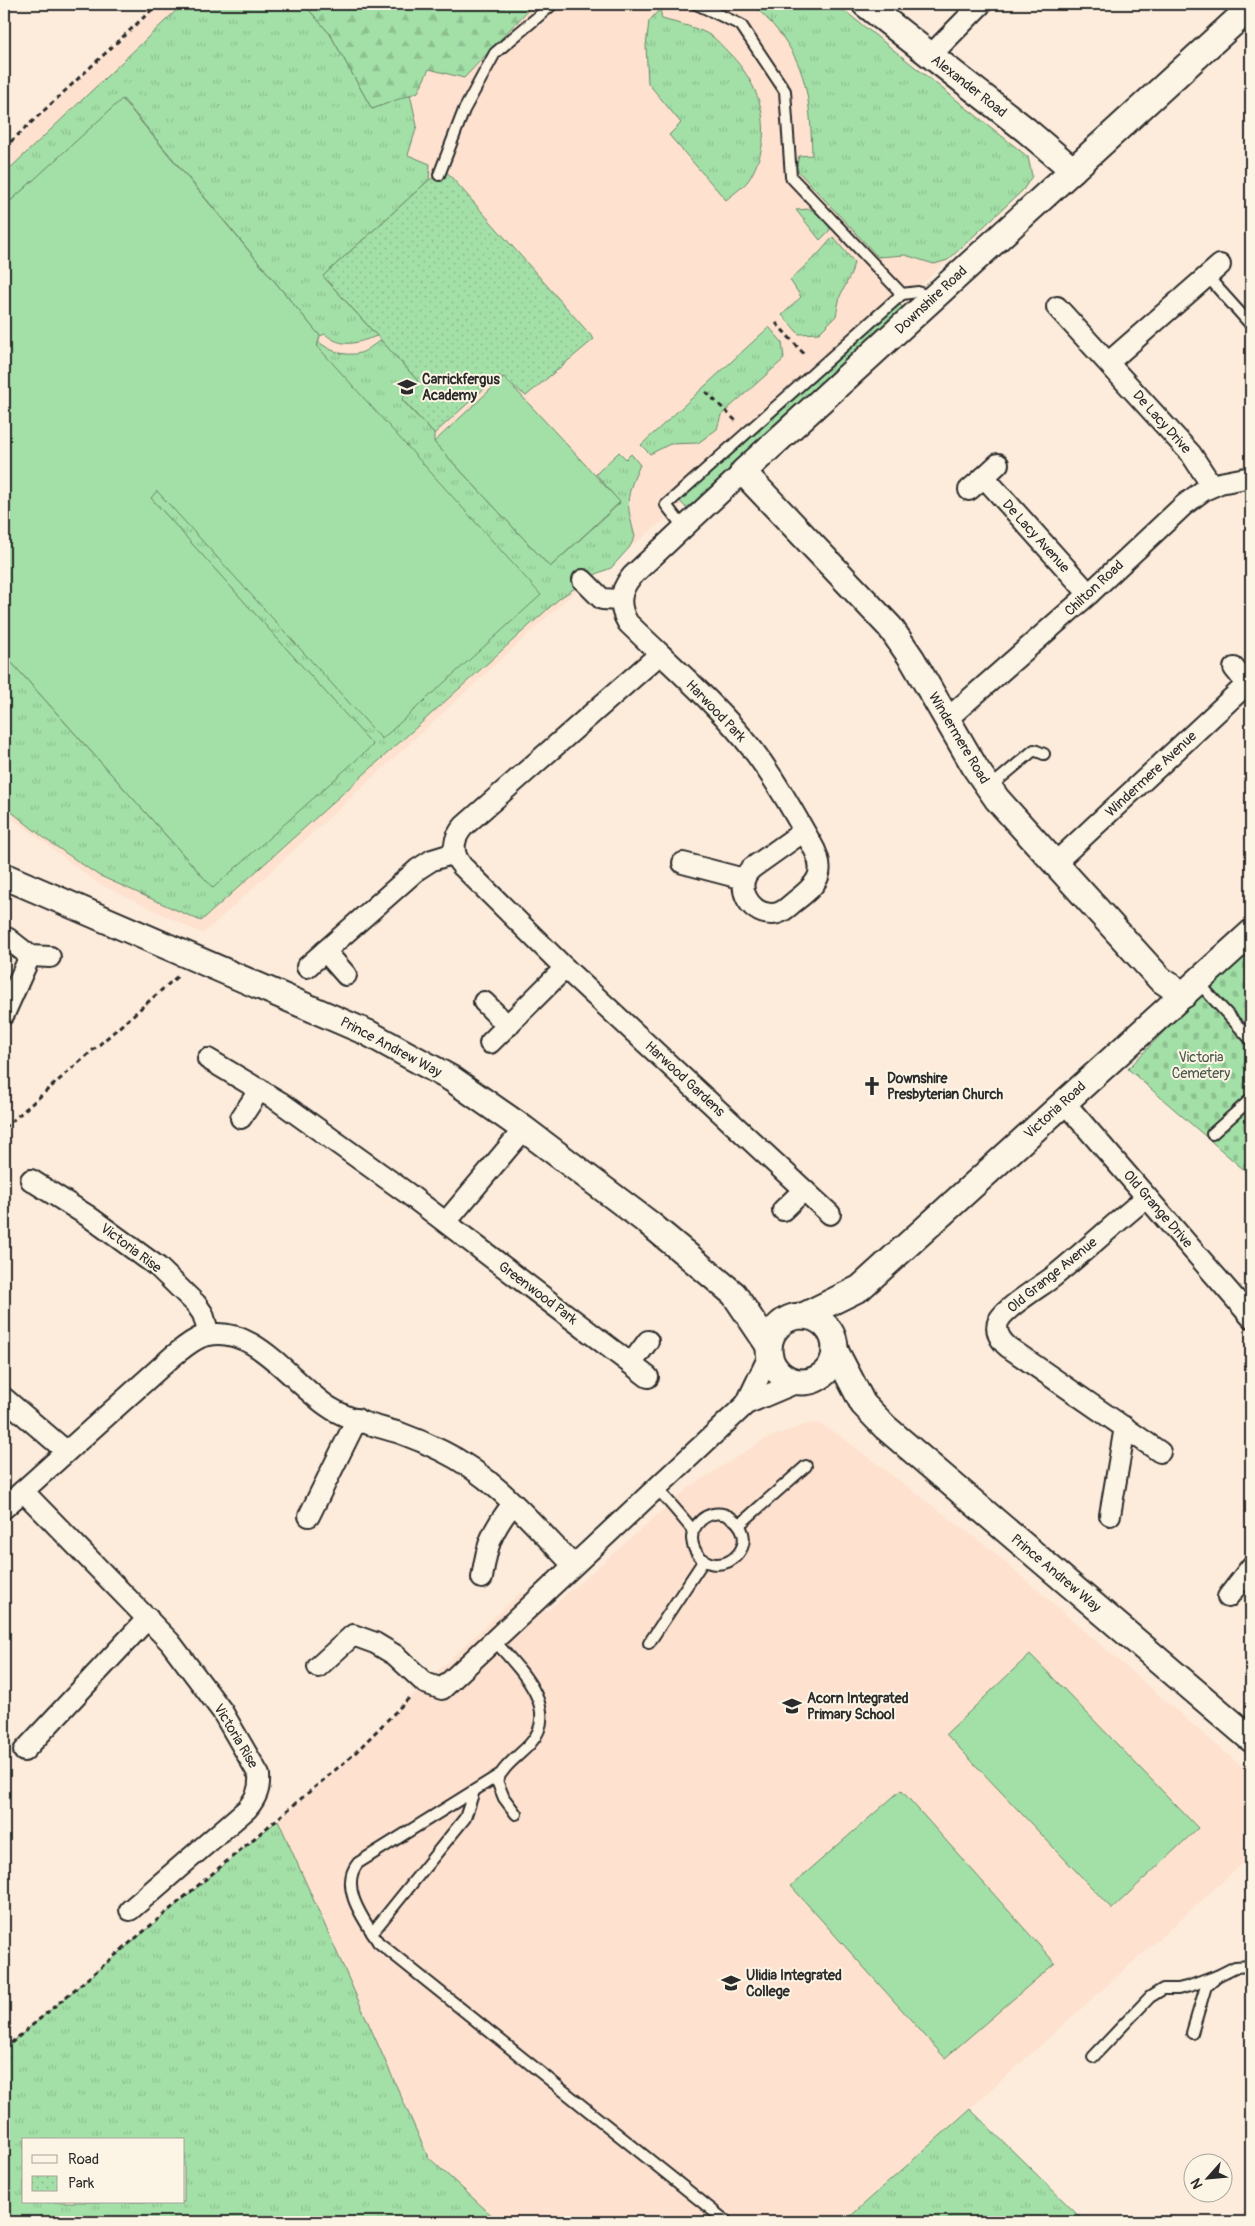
<svg xmlns="http://www.w3.org/2000/svg" width="1255" height="2226" font-family="Pangolin,sans-serif">
<style>
.built{fill:#fee1cf}
.grass{fill:url(#grass-tufts);stroke:#678669;fill-rule:evenodd}
.forest{fill:url(#forest-firs);stroke:#678669}
.cemetery{fill:url(#cemetery-stones);stroke:#678669}
.park{fill:url(#park-dots);stroke:#678669}
.pitch{fill:#a3e0a7;stroke:#678669}
.lines{fill:none;stroke-linecap:round;stroke-linejoin:round}
.service-casing{stroke:#2b2b2b;stroke-width:14}
.minor-casing{stroke:#2b2b2b;stroke-width:24}
.tertiary-casing{stroke:#2b2b2b;stroke-width:29}
.path{stroke:#2b2b2b;stroke-width:3;stroke-dasharray:5 4;stroke-linecap:butt}
.service{stroke:#fcf5e5;stroke-width:10}
.minor{stroke:#fcf5e5;stroke-width:20}
.tertiary{stroke:#fcf5e5;stroke-width:25}
.labels{text-anchor:middle;dominant-baseline:central;stroke-width:4;stroke-linejoin:round;paint-order:stroke}
.street-label{font-size:14px;fill:#2b2b2b;stroke:#fcf5e5}
.poi-label{font-size:14px;font-weight:bold;fill:#2b2b2b;stroke:#fcf5e5;text-anchor:start}
.park-label{font-size:14px;fill:#49584a;stroke:#fcf5e5}
</style>
<defs>
<pattern id="grass-tufts" width="24" height="20" patternUnits="userSpaceOnUse" patternTransform="scale(1.25)"><rect width="24" height="20" fill="#a3e0a7"/><path d="M3 7l-1-3M5 7V3M7 7l1-3M15 17l-1-3M17 17v-4M19 17l1-3" fill="none" stroke="#8cc090"/></pattern>
<pattern id="forest-firs" width="22" height="20" patternUnits="userSpaceOnUse" patternTransform="scale(1.25)"><rect width="22" height="20" fill="#a3e0a7"/><path d="M5 1l3.5 6h-7zM16 11l3.5 6h-7z" fill="#8cc090"/></pattern>
<pattern id="cemetery-stones" width="16" height="16" patternUnits="userSpaceOnUse" patternTransform="scale(1.25)"><rect width="16" height="16" fill="#a3e0a7"/><path d="M2 7V4a2 2 0 0 1 4 0v3zM10 15v-3a2 2 0 0 1 4 0v3z" fill="#8cc090"/></pattern>
<pattern id="park-dots" width="8" height="8" patternUnits="userSpaceOnUse" patternTransform="scale(1.25)"><rect width="8" height="8" fill="#a3e0a7"/><path d="M2 2h.1M6 6h.1" fill="none" stroke="#8cc090" stroke-width="1.8" stroke-linecap="round"/></pattern>
</defs>
<rect width="100%" height="100%" fill="#fdecdb"/>
<filter id="ink" filterUnits="userSpaceOnUse"><feTurbulence type="fractalNoise" baseFrequency=".02" numOctaves="2"/><feDisplacementMap in="SourceGraphic" scale="10" xChannelSelector="R" yChannelSelector="G"/><feConvolveMatrix kernelMatrix="1 2 1 2 8 2 1 2 1" color-interpolation-filters="sRGB"/></filter>
<g filter="url(#ink)">
<g class="built">
<path d="M160 4H836L1021 149 1028 157 1032 166V176L1029 184 1021 193 673 513 570 596 203 934 96 882 4 812V151Z"/>
<path d="M818 1423 836 1433 990 1549 1251 1775V1856L844 2222H499L428 2157 278 1820 339 1769 425 1683 521 1592 547 1611 691 1486 765 1439 804 1425Z"/>
</g>
<g class="grass">
<path d="M183 4H304L330 34 372 109 410 94 417 126 408 155 430 164 429 180 323 276 377 336C356 343 343 349 325 334L320 336 123 99 4 207V174Z"/>
<path d="M752 4H836L1028 157 1032 176 1023 190 948 260 934 264 905 255 878 257 796 169 799 156 812 155C810 87 805 52 752 4Z"/>
<path d="M660 9 662 19C679 24 698 27 713 37 718 41 722 46 727 51 761 84 776 132 751 176 747 185 734 193 726 200L669 135 681 123 648 83 646 46 649 21Z"/>
<path d="M810 209 828 221 830 230 820 240 796 210Z"/>
<path d="M833 237 854 262 851 274 840 296 836 316 819 333 799 334 782 315 801 297 790 280 820 252Z"/>
<path d="M900 305 905 309 693 503 686 508 679 500 893 306Z"/>
<path d="M769 327 782 342 784 359 721 415 717 429 698 443 670 444 650 454 641 445Z"/>
<path d="M381 340 418 381 402 400 434 434V442L550 567 620 503 596 474 619 452 626 459 631 454 640 465C625 497 626 502 635 537L629 548 611 568 598 573 560 598 201 921 98 875 48 841 4 806V654L204 878 372 745 150 497 317 346 318 341C329 351 345 357 360 353 367 351 374 344 381 340Z"/>
<path d="M278 1820 428 2157 499 2222H4V2049ZM24 2140H184V2202H24Z"/>
<path d="M970 2109 1085 2222H844Z"/>
</g>
<path class="forest" d="M304 4H530L532 6 464 78 429 69 418 92 372 109 330 34Z"/>
<path class="cemetery" d="M1251 949V1176L1128 1069 1192 1002Z"/>
<path class="park" d="M446 171 594 339 526 396 499 375 434 434 402 399 418 381 323 276 429 180Z"/>
<g class="pitch">
<path d="M122 99 320 336 317 346 541 595 382 739 157 491 151 498 373 745 213 888 4 654V207Z"/>
<path d="M504 377 620 502 550 567 434 442Z"/>
<path d="M1030 1654 1198 1828 1112 1909 946 1734Z"/>
<path d="M901 1790 1055 1963 945 2058 791 1886Z"/>
</g>
<g class="lines">
<g class="service-casing">
<g id="service">
<path d="M696 4 741 25 785 91 791 177 902 294"/>
<path d="M439 175 464 110 495 53 553 4"/>
<path d="M1207 276 1251 325"/>
<path d="M684 528 666 505 902 294 918 292 932 298"/>
<path d="M990 787 1034 750 1044 754"/>
<path d="M1198 982 1251 1040"/>
<path d="M1212 1134 1251 1099"/>
<path d="M656 1487C668 1501 680 1514 691 1528 694 1533 692 1534 692 1539 693 1553 704 1564 717 1564 725 1564 733 1560 738 1554 760 1527 713 1492 693 1531"/>
<path d="M739 1525 806 1466"/>
<path d="M493 1639C516 1666 563 1708 530 1744 519 1756 503 1766 497 1781L504 1798 516 1814"/>
<path d="M649 1643 704 1560"/>
<path d="M499 1775 358 1863C338 1887 365 1921 378 1942L727 2222"/>
<path d="M372 1933 465 1818 474 1791"/>
<path d="M1192 2033 1206 1986 1217 1976 1235 1967 1251 1966"/>
<path d="M1093 2057 1150 1997 1163 1989H1178L1190 1986 1217 1976"/>
</g>
</g>
<g class="minor-casing">
<g id="minor">
<path d="M930 56 981 4"/>
<path d="M1057 307 1191 454 1212 486"/>
<path d="M1109 362 1220 265"/>
<path d="M743 472 632 576C619 591 618 606 628 623 670 664 717 704 753 750 775 779 793 811 811 843 828 872 819 883 794 902 787 908 781 914 771 914 749 914 733 884 752 868L804 831"/>
<path d="M984 477 998 464"/>
<path d="M969 490 984 477 1089 594"/>
<path d="M583 580 602 599 620 600"/>
<path d="M660 654 464 826C453 838 451 853 462 866L565 968 830 1214"/>
<path d="M947 719 1089 594 1184 505 1204 490 1220 483 1251 477"/>
<path d="M683 863 744 879"/>
<path d="M1054 864 1247 684 1234 668"/>
<path d="M7 938 30 956 50 957"/>
<path d="M325 951 346 975"/>
<path d="M307 967 418 869 432 860 455 853"/>
<path d="M484 1002 508 1026"/>
<path d="M4 1014 30 956"/>
<path d="M490 1043 565 968"/>
<path d="M208 1059 280 1102 407 1193 648 1377"/>
<path d="M1064 1102 1251 1317"/>
<path d="M241 1118 260 1089"/>
<path d="M31 1180 88 1216 158 1267 196 1304 203 1314 209 1335"/>
<path d="M1147 1197C1115 1223 1085 1251 1053 1277 1040 1287 1006 1307 999 1320 994 1330 1000 1340 1008 1347L1160 1452"/>
<path d="M783 1210 804 1190"/>
<path d="M446 1222 524 1129"/>
<path d="M631 1364 648 1341"/>
<path d="M4 1398 66 1451"/>
<path d="M746 1404 769 1356"/>
<path d="M23 1491 170 1642 222 1711 259 1775C260 1790 256 1798 247 1809L130 1910"/>
<path d="M4 1508 173 1356C182 1349 191 1341 201 1337 253 1319 294 1387 332 1409 352 1421 377 1426 400 1433 414 1438 428 1444 442 1451 494 1476 533 1524 573 1565"/>
<path d="M1110 1515 1125 1427"/>
<path d="M309 1516 357 1419"/>
<path d="M482 1578C487 1545 491 1531 513 1504"/>
<path d="M1228 1597 1251 1567"/>
<path d="M318 1667 353 1635 375 1643 395 1655 425 1683 442 1689 746 1404 798 1382"/>
<path d="M24 1751 148 1618"/>
</g>
</g>
<g class="tertiary-casing">
<g id="tertiary">
<path d="M865 4 1026 130 1073 170"/>
<path d="M4 876 368 1033 452 1079 524 1129 650 1224 734 1294 769 1346"/>
<path d="M1184 995 1160 979 997 799 976 769 912 659 890 627 743 472 1251 7"/>
<path d="M803 1316 860 1288 1251 933"/>
<circle cx="802" cy="1349" r="33"/>
<path d="M835 1350 863 1404 885 1427 1251 1739"/>
</g>
</g>
<g class="path">
<path d="M4 148 158 4"/>
<path d="M776 323 806 356"/>
<path d="M706 392 736 421"/>
<path d="M4 1128 180 974"/>
<path d="M4 2049 353 1755 411 1696"/>
</g>
<use href="#service" class="service"/>
<use href="#minor" class="minor"/>
<use href="#tertiary" class="tertiary"/>
</g>
</g>
<defs>
<g id="school-bare" transform="scale(1.5)"><path d="M0-5L7-2L0 1L-7-2ZM-4 1L0 2.5L4 1V4Q0 6-4 4Z" fill="#2b2b2b" stroke="#fcf5e5" stroke-width="2.5" paint-order="stroke"/></g>
<g id="church-bare" transform="scale(1.5)"><path d="M-1.2-6h2.4v3.5h3.3v2.4h-3.3V6h-2.4V-.1h-3.3v-2.4h3.3Z" fill="#2b2b2b" stroke="#fcf5e5" stroke-width="2.5" paint-order="stroke"/></g>
<g id="university-bare" transform="scale(1.5)"><path d="M0-5L7-2L0 1L-7-2ZM-4 1L0 2.5L4 1V4Q0 6-4 4Z" fill="#2b2b2b" stroke="#fcf5e5" stroke-width="2.5" paint-order="stroke"/></g>
</defs>
<g fill-rule="evenodd">
<use href="#school-bare" x="407" y="387"/>
<use href="#church-bare" x="872" y="1086"/>
<use href="#school-bare" x="792" y="1706"/>
<use href="#university-bare" x="731" y="1983"/>
</g>
<g class="labels">
<g class="street-label">
<text transform="translate(969 86) rotate(38)">Alexander Road</text>
<text transform="translate(931 300) rotate(-43)">Downshire Road</text>
<text transform="translate(1162 422) rotate(48)">De Lacy Drive</text>
<text transform="translate(1036 536) rotate(48)">De Lacy Avenue</text>
<text transform="translate(1094 588) rotate(-43)">Chilton Road</text>
<text transform="translate(716 711) rotate(46)">Harwood Park</text>
<text transform="translate(959 738) rotate(59)">Windermere Road</text>
<text transform="translate(1151 774) rotate(-43)">Windermere Avenue</text>
<text transform="translate(391 1047) rotate(28)">Prince Andrew Way</text>
<text transform="translate(685 1079) rotate(43)">Harwood Gardens</text>
<text transform="translate(1055 1110) rotate(-42)">Victoria Road</text>
<text transform="translate(1158 1209) rotate(49)">Old Grange Drive</text>
<text transform="translate(131 1248) rotate(37)">Victoria Rise</text>
<text transform="translate(1052 1275) rotate(-39)">Old Grange Avenue</text>
<text transform="translate(538 1293) rotate(37)">Greenwood Park</text>
<text transform="translate(1056 1573) rotate(40)">Prince Andrew Way</text>
<text transform="translate(236 1736) rotate(59)">Victoria Rise</text>
</g>
<g class="poi-label">
<text x="422" y="379">Carrickfergus<tspan x="422" dy="16">Academy</tspan></text>
<text x="887" y="1078">Downshire<tspan x="887" dy="16">Presbyterian Church</tspan></text>
<text x="807" y="1698">Acorn Integrated<tspan x="807" dy="16">Primary School</tspan></text>
<text x="746" y="1975">Ulidia Integrated<tspan x="746" dy="16">College</tspan></text>
</g>
<g class="park-label">
<text x="1201" y="1057">Victoria<tspan x="1201" dy="16">Cemetery</tspan></text>
</g>
</g>
<rect width="1255" height="2226" fill="none" stroke="#fcf5e5" stroke-width="20"/>
<rect x="10" y="10" width="1235" height="2206" fill="none" stroke="#2b2b2b" stroke-width="2" filter="url(#ink)"/>
<rect x="22" y="2138" width="162" height="65" fill="#fcf5e5" stroke="#a8a49b"/>
<rect x="32" y="2155" width="25" height="8" fill="#fcf5e5" stroke="#a8a49b"/>
<text x="68" y="2164" font-size="15" fill="#2b2b2b">Road</text>
<rect x="32" y="2176" width="25" height="15" fill="url(#park-dots)" stroke="#a8a49b"/>
<text x="68" y="2188" font-size="15" fill="#2b2b2b">Park</text>
<g transform="translate(1208 2178) rotate(243)"><circle r="24" fill="#fcf5e5" stroke="#a8a49b"/>
<path d="M0-4L9 19L0 12L-9 19Z" fill="#2b2b2b"/>
<text y="-8" font-size="14" font-weight="bold" text-anchor="middle" fill="#2b2b2b">N</text>
</g>
</svg>
